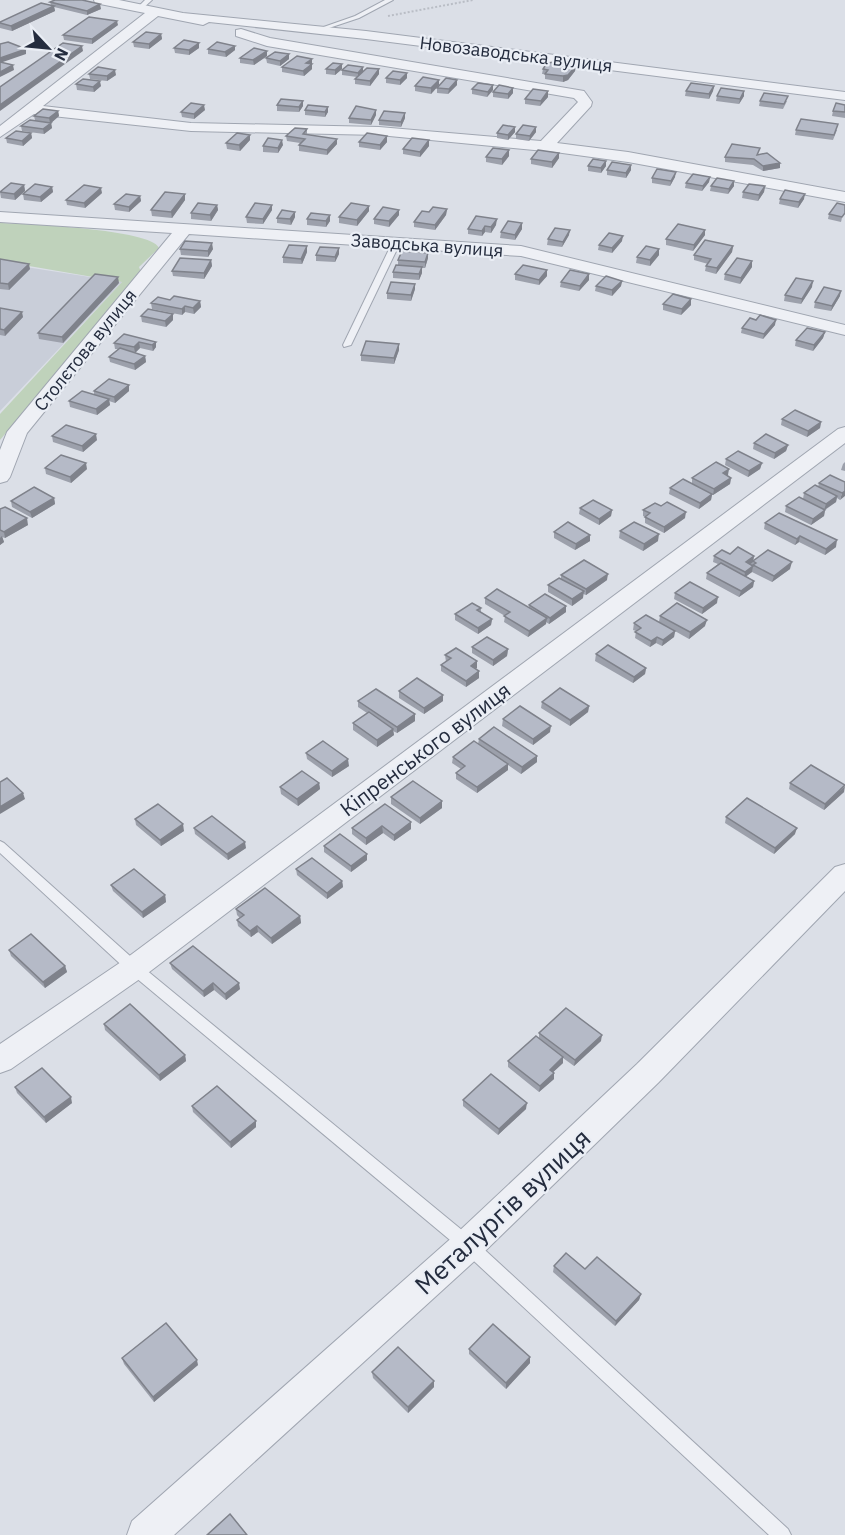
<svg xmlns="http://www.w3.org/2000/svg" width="845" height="1535" font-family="'IBM Plex Sans',sans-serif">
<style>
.built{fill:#c9ced9}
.green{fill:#bfd2bb}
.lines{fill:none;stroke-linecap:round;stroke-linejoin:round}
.service-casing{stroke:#a0a6b1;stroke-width:2}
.minor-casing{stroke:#a0a6b1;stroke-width:2}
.path{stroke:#b9bdc5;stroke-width:2;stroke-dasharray:2 2;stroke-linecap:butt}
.service{fill:#eef0f5;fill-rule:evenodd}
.minor{fill:#eef0f5;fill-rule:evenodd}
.wall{fill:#9ca0ab}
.shaded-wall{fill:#7f828b}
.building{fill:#b5bac7;stroke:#7f828b;stroke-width:1.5}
.labels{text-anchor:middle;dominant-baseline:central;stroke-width:4.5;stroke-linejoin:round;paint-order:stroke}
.far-street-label{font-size:18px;fill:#242c3e;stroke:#eaeef5}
.street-label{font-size:21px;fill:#242c3e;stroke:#eaeef5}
.near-street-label{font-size:26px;fill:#242c3e;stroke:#eaeef5}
</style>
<rect width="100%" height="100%" fill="#dbdfe7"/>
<path class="built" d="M0 263 122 282 0 411Z"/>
<path class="green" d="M0 223C23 224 152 229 159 248L139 267 141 272 88 342 70 356 0 440V414L122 282 0 261Z"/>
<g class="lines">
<g class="service-casing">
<g id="service">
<path d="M145 0H152L141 10H137V8Z"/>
<path d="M385 0H393L359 18 320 31 315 30 355 16Z"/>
<path d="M393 241 400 243 351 345 344 347 343 345Z"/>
<path d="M0 841 4 843 139 964 474 1240 788 1529 791 1535H769L462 1250 129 972 0 853Z"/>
</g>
</g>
<g class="minor-casing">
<g id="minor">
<path d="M94 0H119L183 13 366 31 845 92V100L366 39 209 22 203 25 158 16 43 106 191 123 379 127 541 141 578 102 574 98 267 46 236 36V30L241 29 270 38 584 91 592 102 591 106 557 143 628 152 845 192V202L628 162 555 152 379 135 191 131 34 114 0 137V126L145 13 95 3Z"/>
<path d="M0 212 521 246 845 325V335L521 256 189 234 27 433 10 477 7 481 0 483V450L7 432 172 233 0 222Z"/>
<path d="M845 427V443L144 976 11 1069 0 1073V1044L124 960 838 429Z"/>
<path d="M845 864V891L659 1082 480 1256 174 1535H127L132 1521 456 1234 637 1064 835 867Z"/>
</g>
</g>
<path class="path" d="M388 16 473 0"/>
<use href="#service" class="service"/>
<use href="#minor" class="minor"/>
</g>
<g class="wall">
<path d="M50 2 101 9 87 15 54 7 55 11 12 31 0 28V22L51 5Z"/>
<path d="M118 25 92 44 64 40 63 35Z"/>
<path d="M161 34 162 39 149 49 134 47 133 42Z"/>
<path d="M199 43V48L189 55 175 53 174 48Z"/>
<path d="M235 46V50L226 57 208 54V49Z"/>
<path d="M289 54V59L280 66 267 63 266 58Z"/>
<path d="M267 56 254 65 240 63V58Z"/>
<path d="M311 64 312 69 304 76 282 72V67L312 64Z"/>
<path d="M342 64V69L335 75 326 74V69Z"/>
<path d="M576 66 575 71 568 80 563 82 545 79V74H542L543 69Z"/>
<path d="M379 69V74L370 86 355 84V79L357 77 342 75V70L363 71Z"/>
<path d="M407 73V78L400 85 386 83V78Z"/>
<path d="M89 74 116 75 107 81 90 79Z"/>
<path d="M439 80V85L431 94 415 91V86Z"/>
<path d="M457 80V85L448 94 437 93V88Z"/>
<path d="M76 84 101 86 94 92 77 90Z"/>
<path d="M493 85V90L487 97 472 94V89Z"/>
<path d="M714 86 713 91 709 99 685 96 686 91Z"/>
<path d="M744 91V96L739 104 716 101 717 96Z"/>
<path d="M493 92 513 93 508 99 493 97Z"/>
<path d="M548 97 540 106 525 104V99Z"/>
<path d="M303 101V106L299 112 277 111V105Z"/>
<path d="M760 101H787L783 109 759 106Z"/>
<path d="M845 105V118L832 116 833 111Z"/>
<path d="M205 110 194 119 182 117 181 112Z"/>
<path d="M305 110 328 112 325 117 305 115Z"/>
<path d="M58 111 59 116 51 123 52 128 44 134 22 131 21 126 35 120 34 116Z"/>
<path d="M376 115 371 125 349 123V118Z"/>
<path d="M405 118 401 127 379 125V120Z"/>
<path d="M515 127V132L508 140 497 138V133Z"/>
<path d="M307 129V134L337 144 327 155 299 151V145L300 143 287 141 286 136Z"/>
<path d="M796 130H837L833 140 795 135Z"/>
<path d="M536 132 529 141 516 139V134Z"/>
<path d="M31 133 32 138 23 146 7 143 6 138Z"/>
<path d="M250 135V140L240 151 227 149 226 143Z"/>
<path d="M387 136V142L380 150 359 147V142Z"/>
<path d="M429 140V146L420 157 403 154V149Z"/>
<path d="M283 145 278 153 263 152V146Z"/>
<path d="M509 150V156L502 165 486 162V157Z"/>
<path d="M759 154 780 163V168L763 171 753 165 725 162V157Z"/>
<path d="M559 158 552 168 531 164V159Z"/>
<path d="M631 165V170L626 178 607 175V170Z"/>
<path d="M588 166H606L601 173 588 171Z"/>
<path d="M675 177 670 186 652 183V178Z"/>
<path d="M710 177 709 182 702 191 685 188 686 183Z"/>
<path d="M734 181V186L728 194 710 191 711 186Z"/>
<path d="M24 185 25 191 15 200 1 198 0 192Z"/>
<path d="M765 186 764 192 758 201 742 198 743 192Z"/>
<path d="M52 187 53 192 41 202 24 200 23 194Z"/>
<path d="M102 193 85 208 67 205 66 200Z"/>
<path d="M185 194V200L172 218 152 216 151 210Z"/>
<path d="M140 196 141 201 129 212 115 210 114 204Z"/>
<path d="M780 199H804L798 208 779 204Z"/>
<path d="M217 205 218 210 211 221 191 219V213Z"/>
<path d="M845 205 841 222 828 219 829 214Z"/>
<path d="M369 206V211L357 226 339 223V217Z"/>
<path d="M447 209 446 215 435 230 414 227V222Z"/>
<path d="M272 210 263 224 247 223 246 217Z"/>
<path d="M399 210V215L389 227 374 224V219Z"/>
<path d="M295 212V217L291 225 277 223V218Z"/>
<path d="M330 215V221L326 227 307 225V219Z"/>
<path d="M522 223V229L515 240 500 238 501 232Z"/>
<path d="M496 225 491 233 485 232 482 236 468 234V229Z"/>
<path d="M569 235 562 247 547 245 548 239Z"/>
<path d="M705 235 693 251 666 245V239Z"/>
<path d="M622 241 612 253 598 250 599 245Z"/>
<path d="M307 246V252L302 264 283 263V257Z"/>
<path d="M733 246 732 252 716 274 705 271 706 266 708 264 694 260V255Z"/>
<path d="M180 249H213L208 257 181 255Z"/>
<path d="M659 249V255L650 266 636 263 637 257Z"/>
<path d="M339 254 335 262 316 261V255Z"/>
<path d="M428 258 425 268H422V273L419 280 393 278V272L398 265V260Z"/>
<path d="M0 259 30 269 9 290 0 289Z"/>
<path d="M211 260 212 266 204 279 173 276 172 271Z"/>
<path d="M752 267 740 284 724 280 725 274Z"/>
<path d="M515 274 547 276 539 285 515 280Z"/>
<path d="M589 274V280L579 291 560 287 561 282Z"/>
<path d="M622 281 621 286 612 296 595 291 596 286Z"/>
<path d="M119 283 63 343 39 339 38 333Z"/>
<path d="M812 287 801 304 784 301 785 295Z"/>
<path d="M415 289 411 301 387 299V293Z"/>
<path d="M840 296 831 311 814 308 815 302Z"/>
<path d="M170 300 200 301 201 307 194 314 185 312 182 315 152 309 151 303Z"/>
<path d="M663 304 691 305 681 315 663 310Z"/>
<path d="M0 308 23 317 5 336 0 335Z"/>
<path d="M173 314V320L166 327 142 322 141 316Z"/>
<path d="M775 325 763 339 741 333 742 328Z"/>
<path d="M825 332 823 338 813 351 795 346 796 340Z"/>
<path d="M124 334 156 347 153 351 140 348 135 353 145 356 146 362 135 370 110 362 109 357 118 349H115L114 343Z"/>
<path d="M399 344V350L394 364 361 361V355Z"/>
<path d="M129 385V391L115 403 109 401 110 405 97 415 70 407 69 401 94 395V391Z"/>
<path d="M782 419 821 422 820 428 807 437 781 425Z"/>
<path d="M52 436 97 440 83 452 53 442Z"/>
<path d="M754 443 788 445 786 451 774 459 753 449Z"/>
<path d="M726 459 762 463 760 469 748 477 725 465Z"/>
<path d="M845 462V471L841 470 843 464Z"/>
<path d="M45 468 87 469 71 483 46 474Z"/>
<path d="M728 475 727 476 731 478 730 484 713 495H712L711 500 699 509 669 494 670 488 692 484V478Z"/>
<path d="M845 482 840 500 837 498 836 502 825 510 824 516 811 525 785 512 786 506 803 499 804 493 818 487 819 483Z"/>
<path d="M54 498 55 504 32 518 12 507 11 501Z"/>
<path d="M580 508 612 510 611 516 599 525 579 514Z"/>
<path d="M0 509 28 525 5 538 2 537 4 542 0 545Z"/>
<path d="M643 510 685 518 664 533 645 523V517L643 516Z"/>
<path d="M765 523 836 547 825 555 799 542 795 545 764 529Z"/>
<path d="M620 531 658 541 643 551 619 538Z"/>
<path d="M554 532 590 535V541L575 550 554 538Z"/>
<path d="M730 554 754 556 753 561 790 569 772 582 752 572V568V572L746 576 754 581 753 587 739 597 706 579 707 573 718 564 713 562 714 556Z"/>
<path d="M561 575 607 580 586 595 583 594V598L572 606 548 592V585L561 579Z"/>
<path d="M675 593 717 603 702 614 674 599Z"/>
<path d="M485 598 529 608V605L566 606V612L549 624 546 622V624L528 637 504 622 505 616 485 604Z"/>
<path d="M481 608V612L492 619 491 625 478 634 455 620V614Z"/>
<path d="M660 616 705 626 689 639 659 622Z"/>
<path d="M634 623 675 631 674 637 662 646 656 643 650 647 635 638 636 631 633 630Z"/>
<path d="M472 647 508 649 507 656 493 666 472 653Z"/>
<path d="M596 654 646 668 645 674 633 683 595 661Z"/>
<path d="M445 655 477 661V668L475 669 479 671V678L466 687 441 671V665L446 662Z"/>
<path d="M399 691 443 701 424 714 399 698Z"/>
<path d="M358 701 415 714V721L397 733 393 731 394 735 377 747 353 730V723L367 713 358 707Z"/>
<path d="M542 702 589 706 588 712 570 726 541 708Z"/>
<path d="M503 719 550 732 533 745 502 726Z"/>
<path d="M479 739 537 762 521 774 508 765V770L477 793 456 779V773L461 769 452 763 453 757 478 744Z"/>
<path d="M306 753 349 766 332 777 307 759Z"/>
<path d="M319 783 320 789 298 806 281 794 280 787Z"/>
<path d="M790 783 844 792 824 810 789 789Z"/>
<path d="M391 797 442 808 420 824 391 804Z"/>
<path d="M726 817 795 834 774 854 725 823Z"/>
<path d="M135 819 184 831 161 846 136 825Z"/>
<path d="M411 822V829L394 841 383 833 366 845 352 834V828Z"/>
<path d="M194 828 246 848 228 860 195 834Z"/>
<path d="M324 846 367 860 351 872 324 852Z"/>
<path d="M296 869 342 881 343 887 327 899 297 875Z"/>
<path d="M111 885 165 895 166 902 143 918 113 891Z"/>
<path d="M236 909 300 916 301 923 272 944 258 932 251 937 238 926 237 920 240 918 237 915Z"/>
<path d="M9 950 65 966 67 972 45 988 11 956Z"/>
<path d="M170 963 240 989 226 1000 214 990 204 997 172 969Z"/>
<path d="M104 1024 185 1055 186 1061 160 1081 105 1030Z"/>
<path d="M539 1033 601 1041 574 1066 563 1058V1063L553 1072 554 1079 539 1092 508 1067V1061L539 1038Z"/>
<path d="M15 1087 72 1103 46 1123 17 1093Z"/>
<path d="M463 1100 526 1109 498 1135 463 1106Z"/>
<path d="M192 1106 256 1121V1127L231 1148 193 1112Z"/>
<path d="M554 1266 585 1269 641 1294 639 1300 615 1326 553 1272Z"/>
<path d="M469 1349 530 1363 506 1389 469 1354Z"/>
<path d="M122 1358 198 1365 154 1402 124 1364Z"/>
<path d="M372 1372 434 1381V1387L408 1413 373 1378Z"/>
</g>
<g class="shaded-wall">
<path d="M100 4 101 9 87 15V11Z"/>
<path d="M54 6 55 11 12 31 11 26Z"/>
<path d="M117 21 118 25 92 44V39Z"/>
<path d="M161 34 162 39 149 49V44Z"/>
<path d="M199 43V48L189 55V50Z"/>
<path d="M82 46 83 51 0 111V105Z"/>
<path d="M235 46V50L226 57 225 52Z"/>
<path d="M26 49V54L0 63V58Z"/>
<path d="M267 51V56L254 65 253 60Z"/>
<path d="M289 54V59L280 66V61Z"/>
<path d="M312 59V64L306 68V63Z"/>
<path d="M312 64V69L304 76 303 71Z"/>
<path d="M342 64V69L335 75V70Z"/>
<path d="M13 65 14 70 0 77V72Z"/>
<path d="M576 66 575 71 568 80 563 82V76Z"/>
<path d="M363 67V72L358 78V73Z"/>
<path d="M379 69V74L370 86V81Z"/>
<path d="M115 70 116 75 107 81V76Z"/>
<path d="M407 73V78L400 85V80Z"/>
<path d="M439 80V85L431 94V88Z"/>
<path d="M457 80V85L448 94 449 89Z"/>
<path d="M100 81 101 86 94 92 93 87Z"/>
<path d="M493 85V90L487 97 488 92Z"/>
<path d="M714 86 713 91 709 99V94Z"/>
<path d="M513 88V93L508 99V94Z"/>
<path d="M548 91V97L540 106 541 101Z"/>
<path d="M744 91V96L739 104 740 99Z"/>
<path d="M303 101V106L299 112V107Z"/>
<path d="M204 105 205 110 194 119V114Z"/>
<path d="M328 107V112L325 117V112Z"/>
<path d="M376 110V115L371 125V120Z"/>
<path d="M58 111 59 116 51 123 52 128 44 134 43 129 50 123 49 118Z"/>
<path d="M405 113V118L401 127V122Z"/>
<path d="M515 127V132L508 140V135Z"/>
<path d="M536 127V132L529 141 530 136Z"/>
<path d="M31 133 32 138 23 146 22 141Z"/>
<path d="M250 135V140L240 151 239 145Z"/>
<path d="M387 136V142L380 150V145Z"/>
<path d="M337 139V144L327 155V150Z"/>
<path d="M282 140 283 145 278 153V148Z"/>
<path d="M429 140V146L420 157V152Z"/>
<path d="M509 150V156L502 165V159Z"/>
<path d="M559 153V158L552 168V162Z"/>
<path d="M606 161V166L601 173V168Z"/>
<path d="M780 163V168L763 171V166Z"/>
<path d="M631 165V170L626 178V173Z"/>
<path d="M676 172 675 177 670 186 671 181Z"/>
<path d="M710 177 709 182 702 191 703 186Z"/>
<path d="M734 181V186L728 194 729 189Z"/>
<path d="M24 185 25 191 15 200 14 194Z"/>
<path d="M765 186 764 192 758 201 759 195Z"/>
<path d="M52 187 53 192 41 202 40 197Z"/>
<path d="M101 188 102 193 85 208 84 203Z"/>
<path d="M185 194V200L172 218 171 212Z"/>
<path d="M805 194 804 199 798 208 799 202Z"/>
<path d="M140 196 141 201 129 212V207Z"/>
<path d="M217 205 218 210 211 221 210 215Z"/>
<path d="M272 205V210L263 224V219Z"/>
<path d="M369 206V211L357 226V220Z"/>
<path d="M447 209 446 215 435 230V225Z"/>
<path d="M399 210V215L389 227V221Z"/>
<path d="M295 212V217L291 225 290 219Z"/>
<path d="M330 215V221L326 227V221Z"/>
<path d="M497 219 496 225 491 233V227Z"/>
<path d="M522 223V229L515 240V235Z"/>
<path d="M485 226V232L482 236V231Z"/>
<path d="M570 230 569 235 562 247 563 242Z"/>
<path d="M705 230V235L693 251 694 245Z"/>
<path d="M623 236 622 241 612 253V248Z"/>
<path d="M212 243 213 249 208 257V251Z"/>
<path d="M307 246V252L302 264 301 259Z"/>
<path d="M733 246 732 252 716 274 717 268Z"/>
<path d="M339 248V254L335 262V257Z"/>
<path d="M659 249V255L650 266V260Z"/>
<path d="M428 253V258L425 268V262Z"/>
<path d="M211 260 212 266 204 279V273Z"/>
<path d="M752 261V267L740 284 741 278Z"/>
<path d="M29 264 30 269 9 290 8 284Z"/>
<path d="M422 267V273L419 280V274Z"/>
<path d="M547 270V276L539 285V280Z"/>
<path d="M589 274V280L579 291 580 286Z"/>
<path d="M118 277 119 283 63 343 62 337Z"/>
<path d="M622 281 621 286 612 296V290Z"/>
<path d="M813 281 812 287 801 304 802 299Z"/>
<path d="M415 284V289L411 301V295Z"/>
<path d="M841 291 840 296 831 311 832 306Z"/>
<path d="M691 299V305L681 315 682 309Z"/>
<path d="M200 301 201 307 194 314 193 308Z"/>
<path d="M185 306V312L182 315V309Z"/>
<path d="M22 312 23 317 5 336 4 330Z"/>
<path d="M173 314V320L166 327 165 321Z"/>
<path d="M776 320 775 325 763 339 764 334Z"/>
<path d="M825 332 823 338 813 351 814 345Z"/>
<path d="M139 342 140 348 135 353 134 347Z"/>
<path d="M156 342V347L153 351 152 345Z"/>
<path d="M399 344V350L394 364V358Z"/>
<path d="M145 356 146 362 135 370 134 364Z"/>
<path d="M129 385V391L115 403 114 397Z"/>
<path d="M109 399 110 405 97 415 96 409Z"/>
<path d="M821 422 820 428 807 437 808 431Z"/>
<path d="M96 434 97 440 83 452 82 446Z"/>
<path d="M788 445 786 451 774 459 775 453Z"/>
<path d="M86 463 87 469 71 483 70 477Z"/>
<path d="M762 463 760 469 748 477 749 471Z"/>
<path d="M729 469 728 475 722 479 723 473Z"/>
<path d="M731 478 730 484 713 495 714 489Z"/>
<path d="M845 491V496L840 500 842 493Z"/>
<path d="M712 494 711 500 699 509 700 503Z"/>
<path d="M837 496 836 502 824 510 826 504Z"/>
<path d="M54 498 55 504 32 518 30 512Z"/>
<path d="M612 510 611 516 599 525V519Z"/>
<path d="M825 510 824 516 811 525 813 519Z"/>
<path d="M686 512 685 518 664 533V527Z"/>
<path d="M27 518 28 525 5 538 4 532Z"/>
<path d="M659 534 658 541 643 551 644 544Z"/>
<path d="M590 535V541L575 550 576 544Z"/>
<path d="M2 536 4 542 0 545V538Z"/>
<path d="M800 536 799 542 795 545 797 539Z"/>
<path d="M837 540 836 547 825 555 826 549Z"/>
<path d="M754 556 753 562 745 568 746 562Z"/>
<path d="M792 562 790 569 772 582 774 576Z"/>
<path d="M753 566 752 572 744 578 745 572Z"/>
<path d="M608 574 607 580 586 595V589Z"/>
<path d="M754 581 753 587 739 597 741 591Z"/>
<path d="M584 591 583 598 572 606V599Z"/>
<path d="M718 597 717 603 702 614 703 608Z"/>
<path d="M566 606V612L549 624 550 618Z"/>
<path d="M547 618 546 624 528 637 529 631Z"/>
<path d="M492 619 491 625 478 634V628Z"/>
<path d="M707 620 705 626 689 639 690 632Z"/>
<path d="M675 631 674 637 662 646 663 640Z"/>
<path d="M657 637 656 643 650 647 651 641Z"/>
<path d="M508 649 507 656 493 666V660Z"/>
<path d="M477 661V668L471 672V666Z"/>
<path d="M646 668 645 674 633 683 634 677Z"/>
<path d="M479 671V678L466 687V681Z"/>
<path d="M443 695V701L424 714V708Z"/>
<path d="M589 706 588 712 570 726V720Z"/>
<path d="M415 714V721L397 733V727Z"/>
<path d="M551 726 550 732 533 745V739Z"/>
<path d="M393 729 394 735 377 747V740Z"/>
<path d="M537 756V762L521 774 522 767Z"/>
<path d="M348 759 349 766 332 777V771Z"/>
<path d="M508 764V770L477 793V787Z"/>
<path d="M319 783 320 789 298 806 297 799Z"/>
<path d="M845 786 844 792 824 810 825 804Z"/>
<path d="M23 793 25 799 0 814V807Z"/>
<path d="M442 801V808L420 824V818Z"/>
<path d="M411 822V829L394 841V835Z"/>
<path d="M183 824 184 831 161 846 160 840Z"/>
<path d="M382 826 383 833 366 845V838Z"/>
<path d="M797 828 795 834 774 854 775 848Z"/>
<path d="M245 842 246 848 228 860 227 854Z"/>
<path d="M367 854V860L351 872V866Z"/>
<path d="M342 881 343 887 327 899V893Z"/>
<path d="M165 895 166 902 143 918 142 912Z"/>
<path d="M300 916 301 923 272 944 271 938Z"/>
<path d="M257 926 258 932 251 937 250 931Z"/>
<path d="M65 966 67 972 45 988 43 982Z"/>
<path d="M213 983 214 990 204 997 203 991Z"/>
<path d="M239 983 240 989 226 1000 225 994Z"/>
<path d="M602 1035 601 1041 574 1066 575 1060Z"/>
<path d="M185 1055 186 1061 160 1081 159 1075Z"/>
<path d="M563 1057V1063L549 1076 550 1070Z"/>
<path d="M554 1073V1079L539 1092 540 1086Z"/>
<path d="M71 1097 72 1103 46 1123 44 1117Z"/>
<path d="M527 1103 526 1109 498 1135 499 1129Z"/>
<path d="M256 1121V1127L231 1148 230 1142Z"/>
<path d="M641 1294 639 1300 615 1326 616 1321Z"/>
<path d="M530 1357V1363L506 1389V1383Z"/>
<path d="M197 1360 198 1365 154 1402 153 1397Z"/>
<path d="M434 1381V1387L408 1413V1407Z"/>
</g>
<g class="building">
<path d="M55 0H82L100 4 87 11 50 2Z"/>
<path d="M41 3 54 6 11 26 0 23V22Z"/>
<path d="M89 17 117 21 92 39 63 35Z"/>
<path d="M146 32 161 34 149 44 133 42Z"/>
<path d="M184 40 199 43 189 50 174 48Z"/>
<path d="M8 42 26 49 0 58V44Z"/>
<path d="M217 42 235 46 225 52 208 49Z"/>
<path d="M63 43 82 46 0 105V87Z"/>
<path d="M254 48 267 51 253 60 240 58Z"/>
<path d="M275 52 289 54 280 61 266 58Z"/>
<path d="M297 56 312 59 306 63 312 64 303 71 282 67Z"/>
<path d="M0 62 13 65 0 72Z"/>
<path d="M555 62 576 66 568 75 563 76 545 74 548 70 543 69 547 63Z"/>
<path d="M333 63 342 64 335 70 326 69Z"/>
<path d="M348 65 363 67 358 73 342 70Z"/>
<path d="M98 67 115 70 107 76 89 74Z"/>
<path d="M367 68 379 69 370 81 355 79Z"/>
<path d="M393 71 407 73 400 80 386 78Z"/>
<path d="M423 77 439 80 431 88 415 86Z"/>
<path d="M446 78 457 80 449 89 437 88Z"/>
<path d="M83 79 100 81 93 87 76 84Z"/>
<path d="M478 83 493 85 488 92 472 89Z"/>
<path d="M691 83 714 86 709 94 686 91Z"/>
<path d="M499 85 513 88 508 94 493 92Z"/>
<path d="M721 88 744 91 740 99 717 96Z"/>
<path d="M533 89 548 91 541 101 525 99Z"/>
<path d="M764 93 788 96 784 104 760 101Z"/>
<path d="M281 99 303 101 299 107 277 105Z"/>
<path d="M191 103 204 105 194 114 181 112Z"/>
<path d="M836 103 845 105V112L833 111Z"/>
<path d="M308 105 328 107 325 112 305 110Z"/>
<path d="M356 106 376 110 371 120 349 118Z"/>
<path d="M43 109 58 111 49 118 34 116Z"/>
<path d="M384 111 405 113 401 122 379 120Z"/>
<path d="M801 119 838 124 834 135 796 130Z"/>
<path d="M30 120 51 123 43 129 21 126Z"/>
<path d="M503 125 515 127 508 135 497 133Z"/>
<path d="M523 125 536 127 530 136 516 134Z"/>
<path d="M295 128 307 129 303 134 337 139 327 150 299 145 305 139 286 136Z"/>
<path d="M16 131 31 133 22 141 6 138Z"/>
<path d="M237 133 250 135 239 145 226 143Z"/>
<path d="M367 133 387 136 380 145 359 142Z"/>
<path d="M268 138 282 140 278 148 263 146Z"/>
<path d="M412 138 429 140 420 152 403 149Z"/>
<path d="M732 144 760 148 757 155 767 153 780 163 763 166 754 159 725 157Z"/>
<path d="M493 148 509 150 502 159 486 157Z"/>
<path d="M538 150 559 153 552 162 531 159Z"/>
<path d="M593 159 606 161 601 168 588 166Z"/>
<path d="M612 162 631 165 626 173 607 170Z"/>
<path d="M657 169 676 172 671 181 652 178Z"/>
<path d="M693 174 710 177 703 186 686 183Z"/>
<path d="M717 178 734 181 729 189 711 186Z"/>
<path d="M11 183 24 185 14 194 0 192Z"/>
<path d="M35 184 52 187 40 197 23 194Z"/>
<path d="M749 184 765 186 759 195 743 192Z"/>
<path d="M84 185 101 188 84 203 66 200Z"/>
<path d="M785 190 805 194 799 202 780 199Z"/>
<path d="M165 192 185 194 171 212 151 210Z"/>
<path d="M126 194 140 196 129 207 114 204Z"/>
<path d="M198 203 217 205 210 215 191 213Z"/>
<path d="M255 203 272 205 263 219 246 217Z"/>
<path d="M351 203 369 206 357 220 339 217Z"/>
<path d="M837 203 845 205V213L842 217 829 214Z"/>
<path d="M383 207 399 210 389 221 374 219Z"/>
<path d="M433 207 447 209 435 225 414 222 422 211 429 212Z"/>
<path d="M282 210 295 212 290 219 277 218Z"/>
<path d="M311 213 330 215 326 221 307 219Z"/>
<path d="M476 216 497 219 491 227 485 226 482 231 468 229Z"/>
<path d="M508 221 522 223 515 235 501 232Z"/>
<path d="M678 224 705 230 694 245 666 239Z"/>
<path d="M555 228 570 230 563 242 548 239Z"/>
<path d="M609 233 623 236 612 248 599 245Z"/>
<path d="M705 240 733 246 717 268 706 266 711 259 694 255Z"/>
<path d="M185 241 212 243 208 251 180 249Z"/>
<path d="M289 245 307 246 301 259 283 257Z"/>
<path d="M646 246 659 249 650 260 637 257Z"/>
<path d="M320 247 339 248 335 257 316 255Z"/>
<path d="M402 251 428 253 425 262 398 260Z"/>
<path d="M180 258 211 260 204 273 172 271Z"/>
<path d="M737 258 752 261 741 278 725 274Z"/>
<path d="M0 259 29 264 8 284 0 283Z"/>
<path d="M396 265 422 267 419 274 393 272Z"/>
<path d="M523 265 547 270 539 280 515 274Z"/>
<path d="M570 270 589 274 580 286 561 282Z"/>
<path d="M95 274 118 277 62 337 38 333Z"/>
<path d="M606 276 622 281 612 290 596 286Z"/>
<path d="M796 278 813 281 802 299 785 295Z"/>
<path d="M391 282 415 284 411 295 387 293Z"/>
<path d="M824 287 841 291 832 306 815 302Z"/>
<path d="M673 294 691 299 682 309 663 304Z"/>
<path d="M174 296 200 301 193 308 185 306 182 309 151 303 158 297 170 300Z"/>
<path d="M0 308 22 312 4 330 0 329Z"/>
<path d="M148 309 173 314 165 321 141 316Z"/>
<path d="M760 315 776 320 764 334 742 328 750 318 756 320Z"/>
<path d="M807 328 825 332 814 345 796 340Z"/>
<path d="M124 334 156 342 152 345 139 342 134 347 114 343Z"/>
<path d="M366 341 399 344 394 358 361 355Z"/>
<path d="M120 348 145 356 134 364 109 357Z"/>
<path d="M109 379 129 385 114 397 94 391Z"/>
<path d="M82 391 109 399 96 409 69 401Z"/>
<path d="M795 410 821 422 808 431 782 419Z"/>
<path d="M66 425 96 434 82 446 52 436Z"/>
<path d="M766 434 788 445 775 453 754 443Z"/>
<path d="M738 451 762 463 749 471 726 459Z"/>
<path d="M61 455 86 463 70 477 45 468Z"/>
<path d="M716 462 729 469 723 473 731 478 714 489 692 478Z"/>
<path d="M830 475 845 482V491L842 493 819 483Z"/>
<path d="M683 479 712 494 700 503 670 488Z"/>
<path d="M815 485 837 496 826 504 804 493Z"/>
<path d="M34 487 54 498 30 512 11 501Z"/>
<path d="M799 497 825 510 813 519 786 506Z"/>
<path d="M593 500 612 510 599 519 580 508Z"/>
<path d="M667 502 686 512 664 527 645 517 650 513 643 510 655 503 661 506Z"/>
<path d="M5 507 27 518 4 532 0 530V509Z"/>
<path d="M779 513 837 540 826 549 800 536 797 539 765 523Z"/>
<path d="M568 522 590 535 576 544 554 532Z"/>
<path d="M634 522 659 534 644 544 620 531Z"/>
<path d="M738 547 754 556 746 562 753 566 745 572 714 556 722 550 730 554Z"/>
<path d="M768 550 792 562 774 576 753 565 756 563 753 561Z"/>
<path d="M584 560 608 574 586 589 561 575Z"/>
<path d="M721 563 754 581 741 591 707 573Z"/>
<path d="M559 578 584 591 572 599 548 585Z"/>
<path d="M690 582 718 597 703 608 675 593Z"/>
<path d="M497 589 547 618 529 631 504 616 510 612 485 598Z"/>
<path d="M545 594 566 606 550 618 529 605Z"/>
<path d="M472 603 481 608 477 610 492 619 478 628 455 614Z"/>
<path d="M677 603 707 620 690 632 660 616Z"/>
<path d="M646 615 675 631 663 640 657 637 651 641 635 632 641 628 634 623Z"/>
<path d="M487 637 508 649 493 660 472 647Z"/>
<path d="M608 645 646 668 634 677 596 654Z"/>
<path d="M456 648 477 661 471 666 479 671 466 681 441 665 451 658 445 655Z"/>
<path d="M417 678 443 695 424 708 399 691Z"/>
<path d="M560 688 589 706 570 720 542 702Z"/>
<path d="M376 689 415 714 397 727 358 701Z"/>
<path d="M520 706 551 726 533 739 503 719Z"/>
<path d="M369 712 393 729 377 740 353 723Z"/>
<path d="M494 727 537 756 522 767 479 739Z"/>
<path d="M323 741 348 759 332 771 306 753Z"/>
<path d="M474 741 508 764 477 787 456 773 465 766 453 757Z"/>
<path d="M811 765 845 785 825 804 790 783Z"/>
<path d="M302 771 319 783 297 799 280 787Z"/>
<path d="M7 778 23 793 0 807V782Z"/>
<path d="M413 781 442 801 420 818 391 797Z"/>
<path d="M747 798 797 828 775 848 726 817Z"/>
<path d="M158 804 183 824 160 840 135 819Z"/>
<path d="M385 804 411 822 394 835 382 826 366 838 352 828Z"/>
<path d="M212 816 245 842 227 854 194 828Z"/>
<path d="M340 834 367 854 351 866 324 846Z"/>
<path d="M312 858 342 881 327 893 296 869Z"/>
<path d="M134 869 165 895 142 912 111 885Z"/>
<path d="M265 888 300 916 271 938 257 926 250 931 237 920 244 915 236 909Z"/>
<path d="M31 934 65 966 43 982 9 950Z"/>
<path d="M193 946 239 983 225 994 213 983 203 991 170 963Z"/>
<path d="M130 1004 185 1055 159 1075 104 1024Z"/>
<path d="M566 1008 602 1035 575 1060 539 1033Z"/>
<path d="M536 1036 563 1057 550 1070 554 1073 540 1086 508 1061Z"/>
<path d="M42 1068 71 1097 44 1117 15 1087Z"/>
<path d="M491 1074 527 1103 499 1129 463 1100Z"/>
<path d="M217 1086 256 1121 230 1142 192 1106Z"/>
<path d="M566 1253 585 1269 597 1257 641 1294 616 1321 554 1266Z"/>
<path d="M166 1323 197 1360 153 1397 122 1358Z"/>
<path d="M493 1324 530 1357 506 1383 469 1349Z"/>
<path d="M398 1347 434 1381 408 1407 372 1372Z"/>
<path d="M230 1514 247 1535H207Z"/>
</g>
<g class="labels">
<g class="far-street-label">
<text transform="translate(516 54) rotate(7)">Новозаводська вулиця</text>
<text transform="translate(427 245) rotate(4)">Заводська вулиця</text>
<text transform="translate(85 350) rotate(-51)">Столєтова вулиця</text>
</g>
<g class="street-label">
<text transform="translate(425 749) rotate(-37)">Кіпренського вулиця</text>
</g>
<g class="near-street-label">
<text transform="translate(502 1211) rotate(-43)">Металургів вулиця</text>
</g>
</g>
<g transform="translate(48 48) rotate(116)" stroke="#eaeef5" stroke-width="4.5" paint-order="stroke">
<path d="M0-4.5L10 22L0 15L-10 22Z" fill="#242c3e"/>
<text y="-9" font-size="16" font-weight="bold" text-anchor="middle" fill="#242c3e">N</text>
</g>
</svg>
